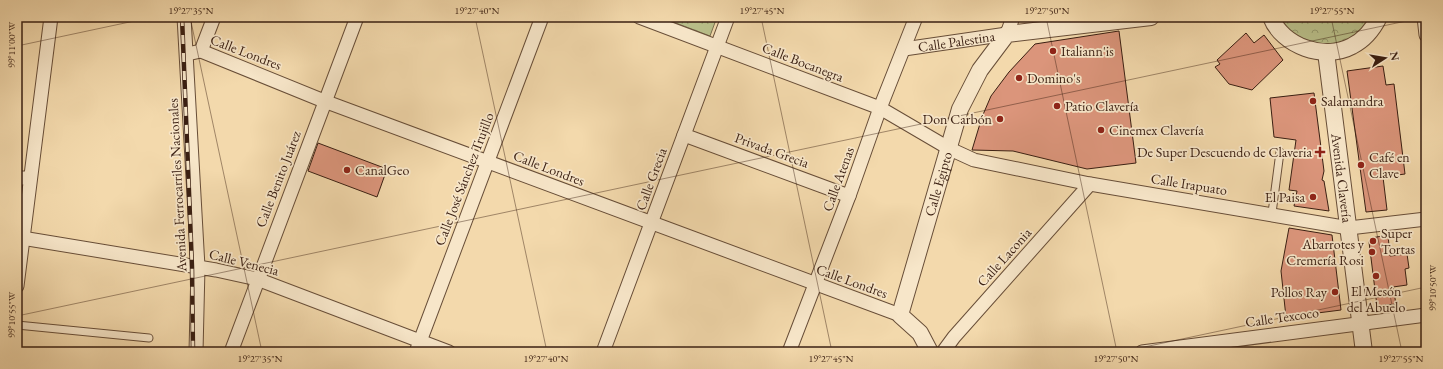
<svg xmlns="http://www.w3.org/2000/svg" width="1443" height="369" font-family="'EB Garamond',serif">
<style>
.park{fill:url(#park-crowns);stroke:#7a6f4e}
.building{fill:#db957b;stroke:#3a1f12}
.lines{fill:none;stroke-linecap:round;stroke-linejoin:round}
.service-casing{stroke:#684e38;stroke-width:9}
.minor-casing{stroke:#684e38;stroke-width:15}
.tertiary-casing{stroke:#684e38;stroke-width:18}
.service{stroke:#f7e6c9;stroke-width:7}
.minor{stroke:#f7e6c9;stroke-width:13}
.tertiary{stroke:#f7e6c9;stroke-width:16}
.rail-casing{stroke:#3a1f12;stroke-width:4.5}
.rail{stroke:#f7e6c9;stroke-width:3;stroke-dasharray:9;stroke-linecap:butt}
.ticks{fill:none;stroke:#3a1f12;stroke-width:1;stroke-opacity:0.45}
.poi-dot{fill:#8f2418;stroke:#f7e6c9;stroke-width:1.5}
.labels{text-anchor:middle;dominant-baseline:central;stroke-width:3.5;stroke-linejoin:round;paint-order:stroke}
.street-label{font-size:14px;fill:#3a1f12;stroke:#f7e6c9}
.poi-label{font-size:14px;fill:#3a1f12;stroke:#f7e6c9;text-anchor:start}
.neatline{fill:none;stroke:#3a1f12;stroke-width:1.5}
.ticks-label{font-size:10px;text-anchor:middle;fill:#3a1f12}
</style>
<defs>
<pattern id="park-crowns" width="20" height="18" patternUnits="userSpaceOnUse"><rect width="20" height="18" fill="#b9bf8a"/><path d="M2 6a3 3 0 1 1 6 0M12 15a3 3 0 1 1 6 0" fill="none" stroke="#979b6f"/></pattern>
</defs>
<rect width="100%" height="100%" fill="#f3d9ac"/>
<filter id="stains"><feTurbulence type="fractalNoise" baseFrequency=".005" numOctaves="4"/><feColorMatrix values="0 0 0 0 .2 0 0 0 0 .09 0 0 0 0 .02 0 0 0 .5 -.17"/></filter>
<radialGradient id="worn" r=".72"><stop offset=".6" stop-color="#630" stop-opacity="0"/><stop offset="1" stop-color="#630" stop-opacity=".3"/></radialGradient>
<g class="park">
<path d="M660 17H717L710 36Z"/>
<path d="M1277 17H1372L1364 29 1351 40 1335 46H1318L1288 31Z"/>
</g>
<g class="building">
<path d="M1119 31 1136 163 1087 169 1013 151 972 150 982 117 991 96 1009 72 1035 44Z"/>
<path d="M1246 33 1254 43 1264 35 1283 60 1252 90 1229 84 1215 67 1220 64 1217 60Z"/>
<path d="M1383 66 1386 85 1394 84 1405 174 1383 177 1387 210 1366 212 1347 71Z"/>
<path d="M1314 93 1324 171 1322 180 1324 181 1329 211 1294 206 1297 191 1289 190 1296 140 1274 137 1270 98Z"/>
<path d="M318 143 387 169 377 197 308 171Z"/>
<path d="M1289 228 1332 235 1341 310 1286 317 1281 271Z"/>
<path d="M1388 235 1390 256 1407 254 1409 268 1405 269 1407 285 1393 287 1396 304 1377 306 1369 242 1371 238Z"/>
</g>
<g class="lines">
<g class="service-casing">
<g id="service">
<path d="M1272 213 1280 152"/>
<path d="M17 325 149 338"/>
</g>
</g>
<g class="minor-casing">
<g id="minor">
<path d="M184 17 198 267 196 352"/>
<path d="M639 17 880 108 950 149 974 160 1090 184 1349 228 1426 219"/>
<path d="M1424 17 1426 35"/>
<path id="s1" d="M904 49 1007 34 1013 17"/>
<path d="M201 51 214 17"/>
<path d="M187 54 201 51 324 101 900 315"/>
<path d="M684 135 849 196"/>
<path d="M17 178H30"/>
<path d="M22 238 216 270 257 279 449 352"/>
<path d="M17 286 51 17"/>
<path d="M231 352 357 17"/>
<path d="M416 352 542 17"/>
<path d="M603 352 728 17"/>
<path d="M789 352 849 196 880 108 916 17"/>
<path d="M943 352 954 337 1090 184"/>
<path d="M1142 352 1426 315"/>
</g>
</g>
<g class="tertiary-casing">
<g id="tertiary">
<path d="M1271 17C1282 46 1324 61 1352 46 1364 40 1373 29 1379 17"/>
<path id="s2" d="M1326 52 1364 352"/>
<path id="s3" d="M930 352 920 333 900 315 960 109 980 70 1007 34 1151 17"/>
</g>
</g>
<use href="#service" class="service"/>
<use href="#minor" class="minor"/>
<use href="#tertiary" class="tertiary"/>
<g class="rail-casing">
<path id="rail" d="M182 17 192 267 193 352"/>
</g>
<use href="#rail" class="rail"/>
</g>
<path class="ticks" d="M190 17 262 352M475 17 547 352M761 17 832 352M1046 17 1117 352M1331 17 1402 352M17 46 153 17M17 316 1425 17M1121 352 1426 287"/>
<g class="poi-dot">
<circle cx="1053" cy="51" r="4"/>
<circle cx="1019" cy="78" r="4"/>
<circle cx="1313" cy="101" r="4"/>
<circle cx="1057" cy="106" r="4"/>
<circle cx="1000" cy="119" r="4"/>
<circle cx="1101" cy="130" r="4"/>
<path d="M1318 146h4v4h4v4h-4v4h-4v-4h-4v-4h4z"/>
<circle cx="1361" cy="165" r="4"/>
<circle cx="347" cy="170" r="4"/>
<circle cx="1313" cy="197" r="4"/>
<circle cx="1373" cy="241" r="4"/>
<circle cx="1372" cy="252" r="4"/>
<circle cx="1376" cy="276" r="4"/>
<circle cx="1335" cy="292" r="4"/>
</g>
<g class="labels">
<g class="street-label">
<text stroke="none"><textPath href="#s1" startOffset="53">Calle Palestina</textPath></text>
<text transform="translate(246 52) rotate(21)">Calle Londres</text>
<text transform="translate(803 62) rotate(21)">Calle Bocanegra</text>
<text transform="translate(772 150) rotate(20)">Privada Grecia</text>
<text transform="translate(549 168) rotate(21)">Calle Londres</text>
<text stroke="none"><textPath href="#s2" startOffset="127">Avenida Clavería</textPath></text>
<text transform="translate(278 179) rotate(-69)">Calle Benito Juárez</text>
<text transform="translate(464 179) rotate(-69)">Calle José Sánchez Trujillo</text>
<text transform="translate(651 179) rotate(-70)">Calle Grecia</text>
<text transform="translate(838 179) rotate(-70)">Calle Atenas</text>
<text transform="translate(1189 184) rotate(9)">Calle Irapuato</text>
<text transform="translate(177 185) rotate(-93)">Avenida Ferrocarriles Nacionales</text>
<text stroke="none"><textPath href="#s3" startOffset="185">Calle Egipto</textPath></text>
<text transform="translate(1004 257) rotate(-48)">Calle Laconia</text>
<text transform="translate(244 262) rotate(14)">Calle Venecia</text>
<text transform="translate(852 281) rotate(20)">Calle Londres</text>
<text transform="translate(1282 317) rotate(-8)">Calle Texcoco</text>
</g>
<g class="poi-label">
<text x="1061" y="51">Italiann'is</text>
<text x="1027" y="78">Domino's</text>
<text x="1321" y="101">Salamandra</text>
<text x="1065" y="106">Patio Clavería</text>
<text x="992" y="119" text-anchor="end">Don Carbón</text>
<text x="1109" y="130">Cinemex Clavería</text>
<text x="1312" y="152" text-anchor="end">De Super Descuendo de Claveria</text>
<text x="1369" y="157">Café en<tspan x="1369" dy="16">Clave</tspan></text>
<text x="355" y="170">CanalGeo</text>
<text x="1305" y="197" text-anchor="end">El Paisa</text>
<text x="1381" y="233">Super<tspan x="1381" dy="16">Tortas</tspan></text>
<text x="1364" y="244" text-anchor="end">Abarrotes y<tspan x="1364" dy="16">Cremería Rosi</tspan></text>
<text x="1376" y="291" text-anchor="middle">El Mesón<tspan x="1376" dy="16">del Abuelo</tspan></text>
<text x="1327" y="292" text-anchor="end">Pollos Ray</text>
</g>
</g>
<rect width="1443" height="369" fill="none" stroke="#f3d9ac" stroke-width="44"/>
<g transform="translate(1385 58) rotate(78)" stroke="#f7e6c9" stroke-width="3" paint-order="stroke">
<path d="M0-3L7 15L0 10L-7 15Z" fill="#3a1f12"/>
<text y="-6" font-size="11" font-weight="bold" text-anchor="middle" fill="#3a1f12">N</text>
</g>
<rect x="22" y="22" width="1399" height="325" class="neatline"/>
<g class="ticks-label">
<text x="191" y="14">19°27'35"N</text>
<text x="477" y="14">19°27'40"N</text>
<text x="762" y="14">19°27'45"N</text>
<text x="1047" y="14">19°27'50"N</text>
<text x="1332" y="14">19°27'55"N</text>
<text transform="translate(11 45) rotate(-90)" y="4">99°11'00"W</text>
<text transform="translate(1432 288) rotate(-90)" y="4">99°10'50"W</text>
<text transform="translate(11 315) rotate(-90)" y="4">99°10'55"W</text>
<text x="260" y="362">19°27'35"N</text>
<text x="546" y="362">19°27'40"N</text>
<text x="831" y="362">19°27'45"N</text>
<text x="1116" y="362">19°27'50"N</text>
<text x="1401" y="362">19°27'55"N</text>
</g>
<rect width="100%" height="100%" filter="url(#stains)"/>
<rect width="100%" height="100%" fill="url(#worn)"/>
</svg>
